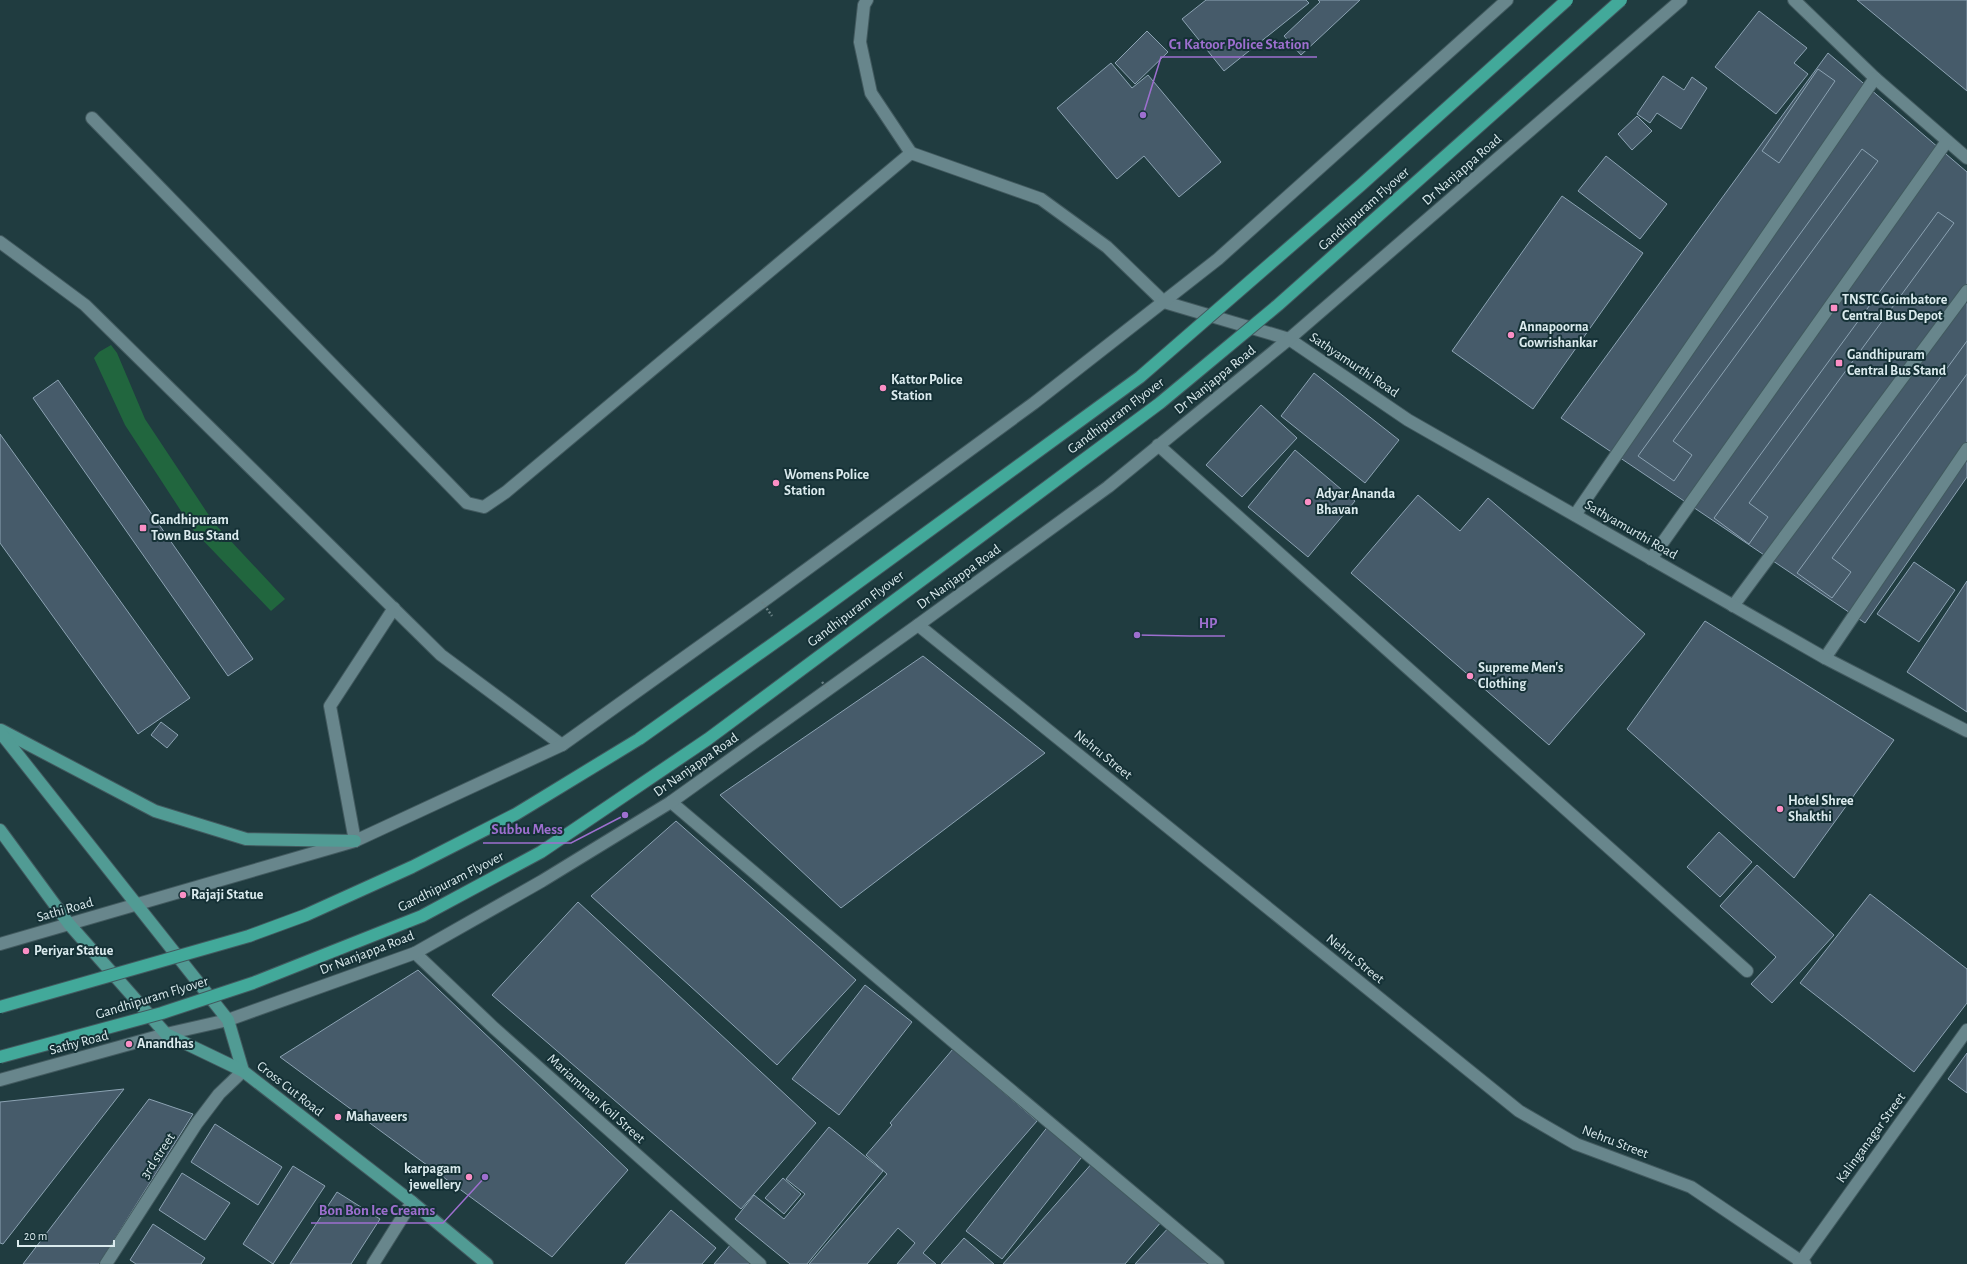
<svg xmlns="http://www.w3.org/2000/svg" width="1967" height="1264" font-family="'Alegreya Sans',sans-serif">
<style>
.green{fill:#21663e}
.building{fill:#465b6a;stroke:#8ca3b3}
.lines{fill:none;stroke-linecap:round;stroke-linejoin:round}
.lane-casing{stroke:#425a5f;stroke-width:14}
.street-casing{stroke:#425a5f;stroke-width:14}
.secondary-casing{stroke:#425a5f;stroke-width:14}
.primary-casing{stroke:#425a5f;stroke-width:14}
.lane{stroke:#68868c;stroke-width:12}
.street{stroke:#68868c;stroke-width:12}
.secondary{stroke:#68868c;stroke-width:12}
.primary{stroke:#519b94;stroke-width:12}
.highway-bridge-casing{stroke:#425a5f;stroke-width:14;stroke-linecap:butt}
.path-bridge{stroke:#6b8286;stroke-width:2.5;stroke-dasharray:2 2;stroke-linecap:butt}
.highway-bridge{stroke:#42a99a;stroke-width:12}
.poi-dot{fill:#fb8fc5;stroke:#153136;stroke-width:1.5}
.labels{text-anchor:middle;dominant-baseline:central;stroke-width:4;stroke-linejoin:round;paint-order:stroke}
.street-label{font-size:14px;fill:#dbebee;stroke:#153136}
.poi-label{font-size:14px;font-weight:bold;fill:#dbebee;stroke:#153136;text-anchor:start}
.leader{fill:none;stroke:#9d6fcf;stroke-width:1.5}
.callout-dot{fill:#9d6fcf;stroke:#153136;stroke-width:1.5}
.callout-label{font-size:15px;text-anchor:middle;font-weight:bold;fill:#9d6fcf;stroke:#153136;stroke-width:4;stroke-linejoin:round;paint-order:stroke}
</style>
<rect width="100%" height="100%" fill="#203c40"/>
<path class="green" d="M111 345 117 353 145 419 214 523 285 599 271 611 194 531 125 425 94 358 99 352Z"/>
<g class="building">
<path d="M1206 0H1306L1309 3 1224 71 1182 19Z"/>
<path d="M1318 0H1360L1301 55 1284 36 1320 2Z"/>
<path d="M1857 0H1967V91Z"/>
<path d="M1759 11 1807 48 1794 63 1808 74 1776 114 1715 67Z"/>
<path d="M1147 31 1168 52 1135 84 1115 63Z"/>
<path d="M1828 53 1967 172V477L1865 623 1561 418Z"/>
<path d="M1111 63 1132 88 1148 75 1221 162 1179 197 1144 156 1117 179 1057 108Z"/>
<path d="M1818 69 1835 81 1779 163 1762 151Z"/>
<path d="M1663 76 1684 90 1692 77 1707 88 1681 129 1657 113 1650 123 1637 114Z"/>
<path d="M1637 116 1652 131 1632 150 1618 134Z"/>
<path d="M1862 149 1878 161 1673 441 1692 455 1674 481 1638 456Z"/>
<path d="M1606 156 1667 204 1640 239 1578 191Z"/>
<path d="M1562 196 1643 253 1533 409 1452 351Z"/>
<path d="M1938 212 1954 223 1749 503 1768 517 1749 544 1714 518Z"/>
<path d="M1967 341V374L1832 558 1851 572 1832 598 1797 573Z"/>
<path d="M1314 373 1399 440 1365 483 1281 416Z"/>
<path d="M58 380 253 659 228 676 33 398Z"/>
<path d="M1261 405 1297 438 1242 497 1206 465Z"/>
<path d="M0 434 190 698 138 734 0 543Z"/>
<path d="M1295 450 1355 501 1308 557 1248 507Z"/>
<path d="M1418 495 1460 531 1488 498 1645 634 1549 745 1351 573Z"/>
<path d="M1914 562 1955 590 1919 642 1877 614Z"/>
<path d="M1967 581V712L1907 672Z"/>
<path d="M1705 621 1894 740 1794 878 1627 729Z"/>
<path d="M923 656 1045 753 841 908 720 795Z"/>
<path d="M161 722 178 735 167 748 151 735Z"/>
<path d="M676 821 856 980 777 1065 591 896Z"/>
<path d="M1719 832 1752 862 1720 897 1687 867Z"/>
<path d="M1757 865 1834 935 1772 1003 1751 984 1776 957 1720 906Z"/>
<path d="M1870 894 1967 969V1003L1914 1072 1800 983Z"/>
<path d="M578 902 816 1123 741 1209 492 995Z"/>
<path d="M418 970 628 1170 552 1257 280 1057Z"/>
<path d="M865 985 912 1022 839 1115 792 1079Z"/>
<path d="M953 1049 1037 1121 923 1253 936 1264H897L915 1243 898 1228 867 1264H809L887 1174 866 1155 892 1125 890 1123Z"/>
<path d="M1967 1053V1093L1948 1079Z"/>
<path d="M124 1089 3 1244 0 1243V1102Z"/>
<path d="M149 1099 193 1114 99 1264H23Z"/>
<path d="M215 1124 282 1167 258 1205 191 1162Z"/>
<path d="M1049 1125 1085 1153 1002 1259 966 1231Z"/>
<path d="M829 1127 883 1171 807 1264H790L735 1219 754 1195 784 1219 805 1194 786 1179Z"/>
<path d="M1094 1161 1162 1221 1125 1264H1003Z"/>
<path d="M293 1166 325 1186 273 1264 243 1244Z"/>
<path d="M182 1173 230 1203 205 1240 159 1210Z"/>
<path d="M783 1178 801 1194 784 1214 765 1198Z"/>
<path d="M337 1192 380 1219 351 1264H290Z"/>
<path d="M671 1210 716 1248 702 1264H625Z"/>
<path d="M153 1224 205 1258 201 1264H136L130 1260Z"/>
<path d="M1171 1225 1213 1264H1135Z"/>
<path d="M964 1238 994 1264H941Z"/>
<path d="M732 1243 756 1264H714Z"/>
</g>
<g class="lines">
<g class="lane-casing">
<g id="lane">
<path d="M1794 0 1875 78 1967 158"/>
<path d="M0 242 85 305 441 655 562 745"/>
<path d="M1575 515 1875 78"/>
<path d="M1651 559 1947 141"/>
<path d="M1733 606 1967 291"/>
<path d="M1825 658 1967 449"/>
<path d="M355 841 330 706 394 608"/>
</g>
</g>
<g class="street-casing">
<g id="street">
<path d="M867 0 864 5 860 42 871 93 911 153"/>
<path d="M92 118 467 503 484 507 506 492 911 153 1041 199 1107 247 1164 302"/>
<path d="M1158 445 1747 971"/>
<path d="M918 625 1519 1111 1576 1144 1691 1187 1805 1264"/>
<path d="M671 802 963 1050 1218 1264"/>
<path d="M415 953 494 1028 760 1264"/>
<path d="M106 1264 197 1123 219 1094 243 1071"/>
<path d="M373 1264 412 1202"/>
<path d="M1799 1264 1967 1030"/>
</g>
</g>
<g class="secondary-casing">
<g id="secondary">
<path d="M1164 302 1289 339 1408 420 1825 658 1967 731"/>
<path d="M0 944 355 841 562 745 762 602 1034 403 1218 259 1507 0"/>
<path d="M0 1080 166 1034 228 1020 415 953 542 881 671 802 918 625 1108 487 1289 339 1681 0"/>
</g>
</g>
<g class="primary-casing">
<g id="primary">
<path d="M1 730 155 811 246 839 355 841"/>
<path d="M0 732 228 1020 243 1071"/>
<path d="M0 830 69 924 166 1034 243 1071 412 1202 487 1264"/>
</g>
</g>
<use href="#lane" class="lane"/>
<use href="#street" class="street"/>
<use href="#secondary" class="secondary"/>
<use href="#primary" class="primary"/>
<g class="highway-bridge-casing">
<g id="highway-bridge">
<path d="M0 1007 249 936 306 915 412 867 516 814 639 739 812 616 1140 377 1361 185 1567 0"/>
<path d="M0 1057 162 1013 253 983 422 916 541 852 708 739 1160 403 1278 305 1621 0"/>
</g>
</g>
<g class="path-bridge">
<path d="M762 602 772 616"/>
<path d="M822 682 828 689"/>
</g>
<use href="#highway-bridge" class="highway-bridge"/>
</g>
<g class="poi-dot">
<rect x="1830" y="304" width="8" height="8" rx="2"/>
<circle cx="1511" cy="335" r="4"/>
<rect x="1835" y="359" width="8" height="8" rx="2"/>
<circle cx="883" cy="388" r="4"/>
<circle cx="776" cy="483" r="4"/>
<circle cx="1308" cy="502" r="4"/>
<rect x="139" y="524" width="8" height="8" rx="2"/>
<circle cx="1470" cy="676" r="4"/>
<circle cx="1780" cy="809" r="4"/>
<circle cx="183" cy="895" r="4"/>
<circle cx="26" cy="951" r="4"/>
<circle cx="129" cy="1044" r="4"/>
<circle cx="338" cy="1117" r="4"/>
<circle cx="469" cy="1177" r="4"/>
</g>
<g class="labels">
<g class="street-label">
<text transform="translate(1462 170) rotate(-41)">Dr Nanjappa Road</text>
<text transform="translate(1364 209) rotate(-42)">Gandhipuram Flyover</text>
<text transform="translate(1354 365) rotate(34)">Sathyamurthi Road</text>
<text transform="translate(1215 380) rotate(-39)">Dr Nanjappa Road</text>
<text transform="translate(1116 416) rotate(-37)">Gandhipuram Flyover</text>
<text transform="translate(1631 530) rotate(30)">Sathyamurthi Road</text>
<text transform="translate(959 577) rotate(-36)">Dr Nanjappa Road</text>
<text transform="translate(856 609) rotate(-37)">Gandhipuram Flyover</text>
<text transform="translate(1103 755) rotate(39)">Nehru Street</text>
<text transform="translate(696 765) rotate(-35)">Dr Nanjappa Road</text>
<text transform="translate(451 882) rotate(-27)">Gandhipuram Flyover</text>
<text transform="translate(65 910) rotate(-16)">Sathi Road</text>
<text transform="translate(367 953) rotate(-21)">Dr Nanjappa Road</text>
<text transform="translate(1355 959) rotate(39)">Nehru Street</text>
<text transform="translate(152 998) rotate(-17)">Gandhipuram Flyover</text>
<text transform="translate(79 1043) rotate(-15)">Sathy Road</text>
<text transform="translate(290 1089) rotate(38)">Cross Cut Road</text>
<text transform="translate(596 1099) rotate(42)">Mariamman Koil Street</text>
<text transform="translate(1871 1138) rotate(-54)">Kalinganagar Street</text>
<text transform="translate(1615 1142) rotate(21)">Nehru Street</text>
<text transform="translate(158 1156) rotate(-57)">3rd street</text>
</g>
<g class="poi-label">
<text x="1842" y="300">TNSTC Coimbatore<tspan x="1842" dy="16">Central Bus Depot</tspan></text>
<text x="1519" y="327">Annapoorna<tspan x="1519" dy="16">Gowrishankar</tspan></text>
<text x="1847" y="355">Gandhipuram<tspan x="1847" dy="16">Central Bus Stand</tspan></text>
<text x="891" y="380">Kattor Police<tspan x="891" dy="16">Station</tspan></text>
<text x="784" y="475">Womens Police<tspan x="784" dy="16">Station</tspan></text>
<text x="1316" y="494">Adyar Ananda<tspan x="1316" dy="16">Bhavan</tspan></text>
<text x="151" y="520">Gandhipuram<tspan x="151" dy="16">Town Bus Stand</tspan></text>
<text x="1478" y="668">Supreme Men's<tspan x="1478" dy="16">Clothing</tspan></text>
<text x="1788" y="801">Hotel Shree<tspan x="1788" dy="16">Shakthi</tspan></text>
<text x="191" y="895">Rajaji Statue</text>
<text x="34" y="951">Periyar Statue</text>
<text x="137" y="1044">Anandhas</text>
<text x="346" y="1117">Mahaveers</text>
<text x="461" y="1169" text-anchor="end">karpagam<tspan x="461" dy="16">jewellery</tspan></text>
</g>
</g>
<path class="leader" d="M1143 115L1161 57H1317M1137 635L1190 636H1225M625 815L571 843H483M485 1177L443 1223H311"/>
<g class="callout-dot">
<circle cx="1143" cy="115" r="4"/>
<circle cx="1137" cy="635" r="4"/>
<circle cx="625" cy="815" r="4"/>
<circle cx="485" cy="1177" r="4"/>
</g>
<g class="callout-label">
<text x="1239" y="49">C1 Katoor Police Station</text>
<text x="1208" y="628">HP</text>
<text x="527" y="834">Subbu Mess</text>
<text x="377" y="1215">Bon Bon Ice Creams</text>
</g>
<path d="M18 1240v6h96v-6" fill="none" stroke="#dbebee" stroke-width="2"/>
<text x="24" y="1240" font-size="12" fill="#dbebee" stroke="#153136" stroke-width="3" paint-order="stroke">20 m</text>
</svg>
